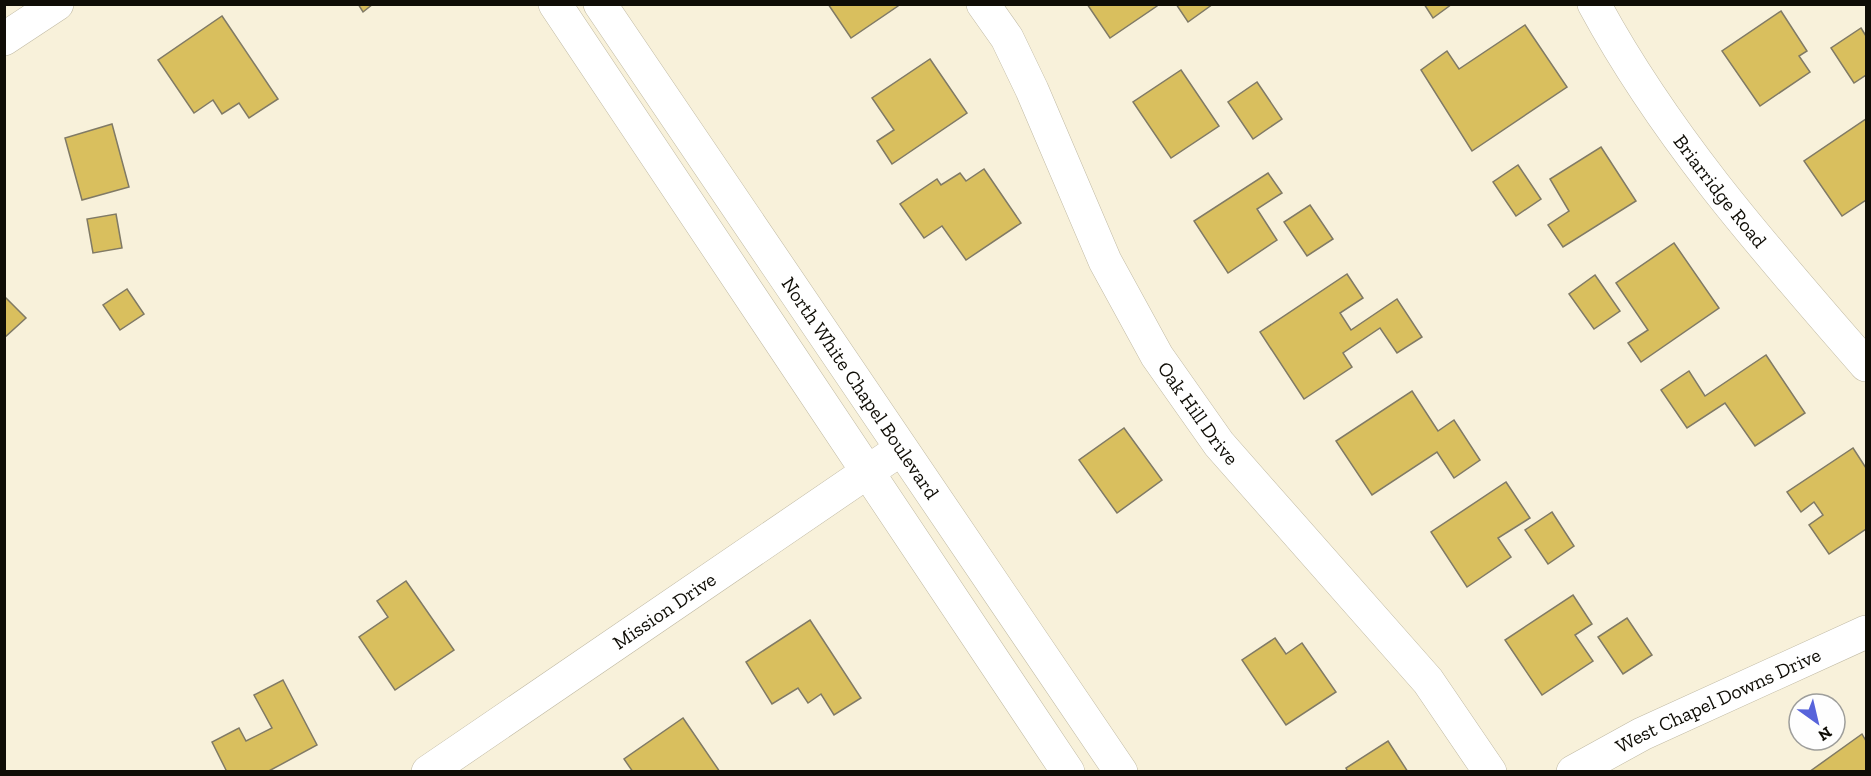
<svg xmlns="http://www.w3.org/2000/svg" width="1871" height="776" font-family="'Zilla Slab',serif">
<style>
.building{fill:#d9bf5e;stroke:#807a65;stroke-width:1.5}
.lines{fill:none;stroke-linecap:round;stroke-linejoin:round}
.street-casing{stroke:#c0baa4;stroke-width:34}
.secondary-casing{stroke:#c0baa4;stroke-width:34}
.street{stroke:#fff;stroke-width:33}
.secondary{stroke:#fff;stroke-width:33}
.labels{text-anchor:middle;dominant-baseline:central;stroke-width:5;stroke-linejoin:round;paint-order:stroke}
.street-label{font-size:20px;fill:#0f0d06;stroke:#fefefe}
</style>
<rect width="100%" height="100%" fill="#f8f1da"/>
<g class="building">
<path d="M358 4H373L363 12Z"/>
<path d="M828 4H897L898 6 851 38Z"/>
<path d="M1087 4H1156L1157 6 1110 38Z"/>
<path d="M1176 4H1213L1188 22Z"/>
<path d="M1424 4H1452L1433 18Z"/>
<path d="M1781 11 1807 51 1799 56 1810 72 1760 106 1722 51Z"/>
<path d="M222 16 278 99 249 118 239 103 222 114 213 100 194 113 158 60Z"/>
<path d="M1525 25 1567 87 1472 151 1421 70 1447 51 1459 69Z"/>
<path d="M1861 28 1866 36V75L1854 83 1831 48Z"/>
<path d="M930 59 967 113 892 164 877 141 894 130 872 98Z"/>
<path d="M1181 70 1219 126 1171 158 1133 102Z"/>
<path d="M1257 82 1282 119 1253 139 1228 102Z"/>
<path d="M1866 119V200L1842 216 1804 161Z"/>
<path d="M112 124 129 187 82 200 65 138Z"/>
<path d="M1601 147 1636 201 1563 247 1548 225 1569 211 1550 179Z"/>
<path d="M1518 165 1541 199 1516 216 1493 182Z"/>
<path d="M984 169 1021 223 966 260 942 226 924 238 900 204 937 179 941 185 960 173 966 181Z"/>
<path d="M1268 173 1282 193 1257 209 1277 240 1228 273 1194 221Z"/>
<path d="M1310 205 1333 239 1307 256 1284 222Z"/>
<path d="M116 214 122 248 93 253 87 219Z"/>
<path d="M1674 243 1719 308 1641 362 1628 343 1648 330 1616 283Z"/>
<path d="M1347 274 1363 298 1340 313 1351 330 1397 299 1422 337 1397 353 1380 328 1343 353 1352 367 1304 399 1260 332Z"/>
<path d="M1595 275 1620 311 1594 329 1569 294Z"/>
<path d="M127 289 144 314 120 330 103 305Z"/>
<path d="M4 296 26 318 4 338Z"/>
<path d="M1766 355 1805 413 1755 446 1725 403 1687 428 1661 390 1689 371 1705 396Z"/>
<path d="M1412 391 1438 431 1454 420 1480 460 1454 478 1437 452 1372 495 1336 441Z"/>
<path d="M1124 428 1162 480 1117 513 1079 460Z"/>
<path d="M1853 448 1866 468V529L1829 554 1809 525 1823 515 1814 502 1801 512 1787 492Z"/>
<path d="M1506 482 1530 518 1498 538 1511 557 1467 587 1431 532Z"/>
<path d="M1552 512 1574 546 1548 564 1525 530Z"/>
<path d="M406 581 454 650 395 690 359 637 388 617 377 601Z"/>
<path d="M1573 595 1592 624 1575 635 1593 661 1542 695 1505 640Z"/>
<path d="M1627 618 1652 655 1623 674 1598 637Z"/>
<path d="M810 620 861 698 834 715 821 694 808 703 798 688 772 704 746 662Z"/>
<path d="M1275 638 1286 654 1302 643 1336 692 1286 725 1242 660Z"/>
<path d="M283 680 317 745 267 772H227L212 742 239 728 246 741 272 728 254 695Z"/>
<path d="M683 718 720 772H633L624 759Z"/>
<path d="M1862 734 1866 741V772H1809Z"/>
<path d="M1388 741 1408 772H1348L1346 768Z"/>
</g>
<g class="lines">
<g class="street-casing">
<g id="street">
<path id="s1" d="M983 4 1007 38 1032 90 1105 261 1157 356 1219 444 1428 681 1490 772"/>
<path id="s2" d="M1594 4C1667 139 1766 250 1866 365"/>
<path d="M4 39 57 4"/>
<path id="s3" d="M428 772 901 449"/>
<path id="s4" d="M1573 772 1642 734 1866 632"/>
</g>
</g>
<g class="secondary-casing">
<g id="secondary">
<path d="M555 4 1068 772"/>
<path id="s5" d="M600 4 1121 772"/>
</g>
</g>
<use href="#street" class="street"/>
<use href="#secondary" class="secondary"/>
</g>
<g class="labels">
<g class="street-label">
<text stroke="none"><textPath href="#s2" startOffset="226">Briarridge Road</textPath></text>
<text stroke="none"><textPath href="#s5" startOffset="464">North White Chapel Boulevard</textPath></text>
<text stroke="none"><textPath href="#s1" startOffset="464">Oak Hill Drive</textPath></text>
<text stroke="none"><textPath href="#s3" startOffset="286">Mission Drive</textPath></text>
<text stroke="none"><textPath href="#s4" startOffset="162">West Chapel Downs Drive</textPath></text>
</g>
</g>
<rect width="1871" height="776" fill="none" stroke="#0f0d06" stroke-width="12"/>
<g transform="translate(1817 722) rotate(146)"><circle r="28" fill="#fefefe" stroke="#9e9e9b" stroke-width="1.5"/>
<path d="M0-4.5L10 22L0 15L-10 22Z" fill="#5763da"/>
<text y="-9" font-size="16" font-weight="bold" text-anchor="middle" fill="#0f0d06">N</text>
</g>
</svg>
